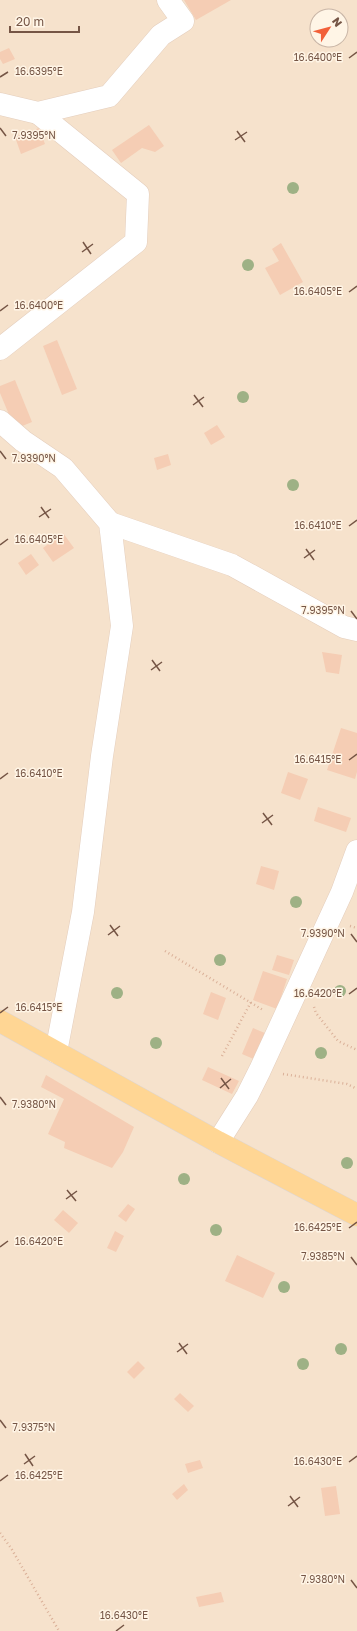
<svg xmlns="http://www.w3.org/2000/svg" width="357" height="1631" font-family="'Golos Text',sans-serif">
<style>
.residential{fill:#f6e2cc;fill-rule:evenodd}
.building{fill:#f5cdb4}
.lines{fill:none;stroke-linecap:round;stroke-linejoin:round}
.minor-casing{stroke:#e4cebd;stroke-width:23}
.major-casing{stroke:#ded6d2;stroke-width:23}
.path{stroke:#dab098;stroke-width:2.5;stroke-dasharray:1 3;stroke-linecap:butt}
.minor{stroke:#fff;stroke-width:22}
.major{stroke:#ffd694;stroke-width:22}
.tree{fill:#9eb185}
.ticks{fill:none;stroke:#755545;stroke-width:1.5}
.ticks-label{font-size:10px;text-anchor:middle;fill:#755545;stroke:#fff5e6;stroke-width:3;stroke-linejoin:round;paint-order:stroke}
</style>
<rect width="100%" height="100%" fill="#fef1de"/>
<path class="residential" d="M0 0H357V1631H0ZM317 16H341V40H317Z"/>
<g class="building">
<path d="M184 0H231L196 20Z"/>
<path d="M9 48 15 59 3 64 0 59V52Z"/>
<path d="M149 125 164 146 155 152 142 148 121 163 112 150Z"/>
<path d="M39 128 45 144 21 154 15 137Z"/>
<path d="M281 243 303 282 280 295 265 268 279 261 272 249Z"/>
<path d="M57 340 77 389 62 395 43 346Z"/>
<path d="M15 380 32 422 15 429 0 393V386Z"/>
<path d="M217 425 225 437 211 445 204 433Z"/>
<path d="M168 454 171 465 157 470 154 458Z"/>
<path d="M63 533 74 548 53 562 43 548Z"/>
<path d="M31 554 39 565 26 575 18 563Z"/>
<path d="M322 652 342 655 339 674 326 672Z"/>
<path d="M341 728 357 733V772L355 779 327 770Z"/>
<path d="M288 772 308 779 300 800 281 793Z"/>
<path d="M318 807 351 818 346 832 314 821Z"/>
<path d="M261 866 279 871 274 890 256 884Z"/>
<path d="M277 955 294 960 289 975 272 970Z"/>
<path d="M263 971 287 979 277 1009 253 1000Z"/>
<path d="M211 992 226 998 218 1020 203 1014Z"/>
<path d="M253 1028 272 1036 261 1062 242 1054Z"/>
<path d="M208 1067 239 1081 232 1094 202 1080Z"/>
<path d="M46 1075 134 1127 123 1152 112 1168 64 1148 65 1142 48 1134 64 1099 41 1087Z"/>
<path d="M128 1204 135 1209 126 1222 118 1216Z"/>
<path d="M63 1210 78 1223 69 1233 54 1220Z"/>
<path d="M115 1231 124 1236 116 1252 107 1248Z"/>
<path d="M237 1255 275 1273 263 1298 225 1281Z"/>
<path d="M138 1361 145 1368 134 1379 127 1372Z"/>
<path d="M180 1393 194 1406 188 1412 174 1399Z"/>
<path d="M200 1460 203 1468 188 1473 185 1464Z"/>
<path d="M184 1484 188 1490 177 1500 172 1494Z"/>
<path d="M336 1486 340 1514 325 1516 321 1488Z"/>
<path d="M221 1592 224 1602 199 1607 196 1597Z"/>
</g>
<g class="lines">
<g class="minor-casing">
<g id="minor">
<path d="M0 104 38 113 109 96 161 35 183 21 168 0"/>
<path d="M0 349 136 242 138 194 38 113"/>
<path d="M0 421 23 441 63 468 110 523 122 626 102 756 83 912 56 1052"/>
<path d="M110 523 232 565 344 627 357 630"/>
<path d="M218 1142 247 1096 260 1070 342 892 357 851"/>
</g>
</g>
<g class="major-casing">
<path id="major" d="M0 1021 218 1142 357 1215"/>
</g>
<g class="path">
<path d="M350 926 357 928"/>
<path d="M165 951 263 1010"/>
<path d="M314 1007 316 1013 338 1041 357 1050"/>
<path d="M222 1056 251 1002"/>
<path d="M283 1074 347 1084 357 1089"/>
<path d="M0 1533 11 1548 59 1631"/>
</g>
<use href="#minor" class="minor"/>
<use href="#major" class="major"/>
</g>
<g class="tree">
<circle cx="293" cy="188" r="6"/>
<circle cx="248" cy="265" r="6"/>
<circle cx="243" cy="397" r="6"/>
<circle cx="293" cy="485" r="6"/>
<circle cx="296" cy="902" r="6"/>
<circle cx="220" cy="960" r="6"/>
<circle cx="340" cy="991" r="6"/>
<circle cx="117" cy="993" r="6"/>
<circle cx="156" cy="1043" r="6"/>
<circle cx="321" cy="1053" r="6"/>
<circle cx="347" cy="1163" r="6"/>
<circle cx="184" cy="1179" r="6"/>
<circle cx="216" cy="1230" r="6"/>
<circle cx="284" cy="1287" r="6"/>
<circle cx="341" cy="1349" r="6"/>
<circle cx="303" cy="1364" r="6"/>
</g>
<path class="ticks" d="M349 58 357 52M0 77 8 72M0 128 6 136M237 131 245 142M235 140 247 132M83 242 91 254M82 252 93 244M349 292 357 286M0 311 8 305M194 395 203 407M193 405 204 397M0 451 6 459M41 507 49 518M39 517 51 509M349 526 357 520M0 545 8 539M306 549 314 560M304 558 315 550M351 611 357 619M152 660 160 671M151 670 162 662M349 760 357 754M0 779 8 773M263 813 272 825M262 823 273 815M110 925 118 936M351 934 357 942M108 935 120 926M349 994 357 988M0 1013 8 1007M221 1078 229 1089M220 1088 231 1079M0 1097 6 1105M67 1190 76 1201M66 1199 77 1191M349 1228 357 1222M0 1247 8 1241M351 1257 357 1265M179 1343 187 1354M177 1352 188 1344M0 1420 6 1428M25 1454 33 1466M349 1462 357 1456M24 1464 35 1456M0 1481 8 1475M290 1496 298 1507M288 1506 300 1497M351 1580 357 1588M116 1631 124 1625"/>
<g class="ticks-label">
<text x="318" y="61">16.6400°E</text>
<text x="39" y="75">16.6395°E</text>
<text x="34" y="139">7.9395°N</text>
<text x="318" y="295">16.6405°E</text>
<text x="39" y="309">16.6400°E</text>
<text x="34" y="462">7.9390°N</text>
<text x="318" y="529">16.6410°E</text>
<text x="39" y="543">16.6405°E</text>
<text x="323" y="614">7.9395°N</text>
<text x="318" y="763">16.6415°E</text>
<text x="39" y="777">16.6410°E</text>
<text x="323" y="937">7.9390°N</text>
<text x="318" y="997">16.6420°E</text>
<text x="39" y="1011">16.6415°E</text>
<text x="34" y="1108">7.9380°N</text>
<text x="318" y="1231">16.6425°E</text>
<text x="39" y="1245">16.6420°E</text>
<text x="323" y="1260">7.9385°N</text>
<text x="34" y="1431">7.9375°N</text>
<text x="318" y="1465">16.6430°E</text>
<text x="39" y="1479">16.6425°E</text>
<text x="323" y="1583">7.9380°N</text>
<text x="124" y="1619">16.6430°E</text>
</g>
<g transform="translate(329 28) rotate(54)"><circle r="19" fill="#fff5e6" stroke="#c8b5a6"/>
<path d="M0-3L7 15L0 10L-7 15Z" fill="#f26039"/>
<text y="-6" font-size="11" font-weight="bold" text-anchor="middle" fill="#755545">N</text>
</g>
<path d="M10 26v6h69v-6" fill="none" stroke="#755545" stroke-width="2"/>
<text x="16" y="26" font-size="12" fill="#755545" stroke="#fff5e6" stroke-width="3" paint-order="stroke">20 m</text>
</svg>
